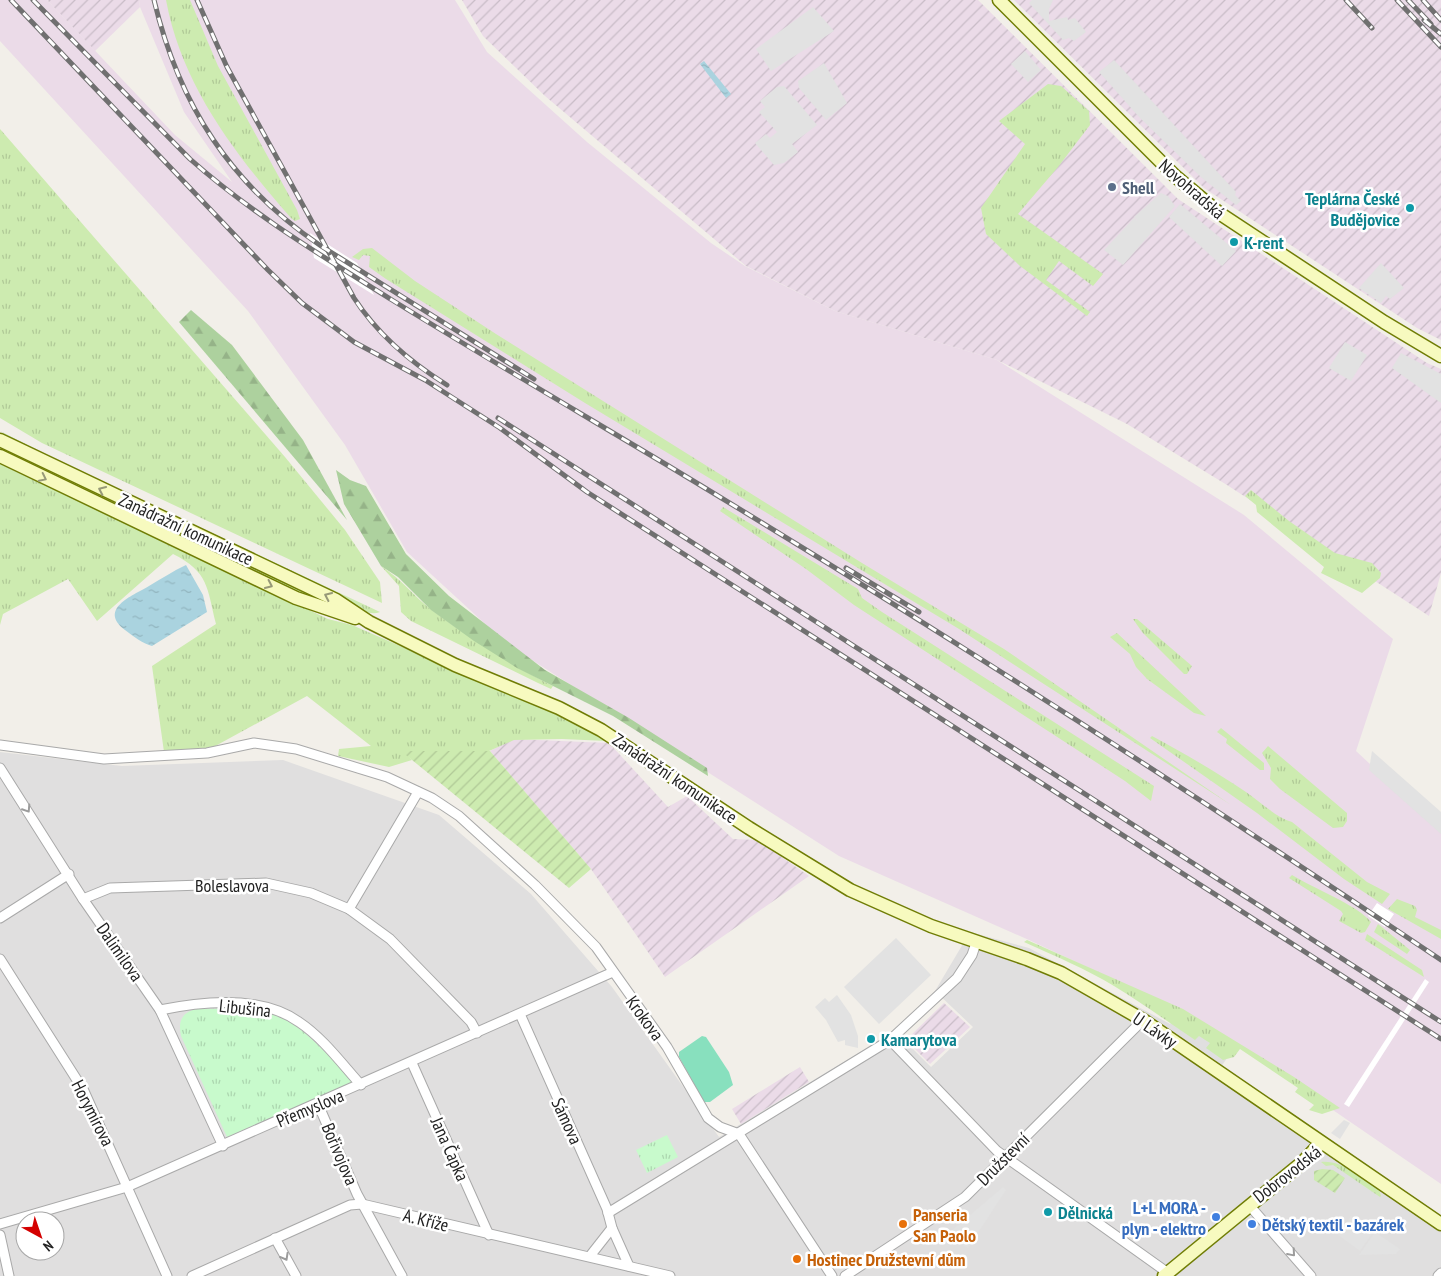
<svg xmlns="http://www.w3.org/2000/svg" width="1441" height="1276" font-family="'PT Sans Narrow',sans-serif">
<style>
.residential{fill:#e0dfdf;fill-rule:evenodd}
.industrial{fill:url(#industrial-furrows)}
.railway{fill:#ebdbe8}
.grass{fill:url(#grass-tufts)}
.forest{fill:url(#forest-firs)}
.park{fill:url(#park-tufts)}
.garden{fill:url(#garden-furrows)}
.pitch{fill:#88e0be}
.parking{fill:#e2e2e2}
.water{fill:url(#water-ripples)}
.pier{fill:#fff}
.lines{fill:none;stroke-linecap:round;stroke-linejoin:round}
.minor-casing{stroke:#a9a9a9;stroke-width:11}
.secondary-casing{stroke:#707d05;stroke-width:15}
.minor{stroke:#fff;stroke-width:9}
.secondary{stroke:#f7fabf;stroke-width:12}
.rail-casing{stroke:#707070;stroke-width:5}
.rail{stroke:#fff;stroke-width:3;stroke-dasharray:9;stroke-linecap:butt}
.oneway{stroke:#979978}
.oneway2{stroke:#9c9c9c}
.service-dot{fill:#5c6f8a;stroke:#fff;stroke-width:2}
.culture-dot{fill:#0f9aa8;stroke:#fff;stroke-width:2}
.shop-dot{fill:#3f7fe0;stroke:#fff;stroke-width:2}
.food-dot{fill:#e8710a;stroke:#fff;stroke-width:2}
.labels{text-anchor:middle;dominant-baseline:central;stroke-width:5;stroke-linejoin:round;paint-order:stroke}
.service-label{font-size:18px;font-weight:bold;fill:#4e5e75;stroke:#fff;text-anchor:start}
.street-label{font-size:18px;fill:#222;stroke:#fff}
.culture-label{font-size:18px;font-weight:bold;fill:#0d838f;stroke:#fff;text-anchor:start}
.shop-label{font-size:18px;font-weight:bold;fill:#366cbe;stroke:#fff;text-anchor:end}
.food-label{font-size:18px;font-weight:bold;fill:#c56008;stroke:#fff;text-anchor:start}
</style>
<defs>
<pattern id="industrial-furrows" width="10" height="10" patternUnits="userSpaceOnUse" patternTransform="scale(1.25)"><rect width="10" height="10" fill="#ebdbe8"/><path d="M-1 1l2-2M0 10L10 0M9 11l2-2" fill="none" stroke="#c9bcc7"/></pattern>
<pattern id="grass-tufts" width="24" height="20" patternUnits="userSpaceOnUse" patternTransform="scale(1.25)"><rect width="24" height="20" fill="#cdebb0"/><path d="M3 7l-1-3M5 7V3M7 7l1-3M15 17l-1-3M17 17v-4M19 17l1-3" fill="none" stroke="#b0c997"/></pattern>
<pattern id="forest-firs" width="22" height="20" patternUnits="userSpaceOnUse" patternTransform="scale(1.25)"><rect width="22" height="20" fill="#add19e"/><path d="M5 1l3.5 6h-7zM16 11l3.5 6h-7z" fill="#95b388"/></pattern>
<pattern id="park-tufts" width="24" height="20" patternUnits="userSpaceOnUse" patternTransform="scale(1.25)"><rect width="24" height="20" fill="#c8facc"/><path d="M3 7l-1-3M5 7V3M7 7l1-3M15 17l-1-3M17 17v-4M19 17l1-3" fill="none" stroke="#acd6af"/></pattern>
<pattern id="garden-furrows" width="10" height="10" patternUnits="userSpaceOnUse" patternTransform="scale(1.25)"><rect width="10" height="10" fill="#cdebb0"/><path d="M-1 1l2-2M0 10L10 0M9 11l2-2" fill="none" stroke="#b0c997"/></pattern>
<pattern id="water-ripples" width="26" height="14" patternUnits="userSpaceOnUse" patternTransform="scale(1.25)"><rect width="26" height="14" fill="#aad3df"/><path d="M2 4q2-2 4 0t4 0M15 11q2-2 4 0t4 0" fill="none" stroke="#92b5bf"/></pattern>
</defs>
<rect width="100%" height="100%" fill="#f2efe9"/>
<path class="residential" d="M0 752 122 766 283 760 439 815 531 894 612 987 719 1137 895 1031 931 1067 973 1027 935 991 970 932 1029 948 1170 1024 1177 1014 1235 1046 1219 1070 1441 1221V1276H0ZM25 1221H55V1251H25Z"/>
<g class="industrial">
<path d="M47 0H139L140 7 95 51Z"/>
<path d="M462 0H978L1178 199 1427 363 1441 369V573L1429 616 1227 485 1127 424 997 360 835 311 746 266 545 96 483 36Z"/>
<path d="M1014 0H1441V340L1417 328 1204 188Z"/>
<path d="M513 739 609 743 668 807 687 796 733 839 757 840 809 876 665 977 591 869 490 751Z"/>
<path d="M944 1003 970 1027 930 1064 906 1040Z"/>
<path d="M800 1067 809 1082 741 1124 732 1109Z"/>
</g>
<path class="railway" d="M0 0H47L175 135 232 182 184 112 140 7 139 0H455L487 52 587 142 711 243 745 266 835 311 997 360 1244 515 1393 639 1356 751 1441 830V1184L1238 1045 1166 1004 1029 940 839 856 507 644 407 552 345 445 248 311 0 41Z"/>
<g class="grass">
<path d="M166 0H190L218 66 297 210 300 219 295 221 291 218C235 154 182 86 166 0Z"/>
<path d="M1048 84 1061 86 1089 111 1090 125 1058 167 1018 214 1103 274 1093 286 1059 261 1046 280 1090 312 1087 316 1020 266 986 234 981 208 1025 144 999 121Z"/>
<path d="M0 129 285 457 345 530 380 582 382 603 42 443 0 418Z"/>
<path d="M372 248 415 281 496 334 862 563 1004 649 1231 805 959 629 585 403 386 279 369 267 370 256 363 255 359 260 352 257 363 249Z"/>
<path d="M0 431 71 467 380 612C366 618 349 601 336 593L16 442Z"/>
<path d="M0 446 55 475 336 605 301 594 0 451Z"/>
<path d="M0 464 328 619 352 625 551 712 607 741 562 739 514 740 489 751 404 752 412 760 389 767 338 756 339 749 371 746 307 696 208 750 164 752 152 666 216 624C207 588 209 572 173 554L97 621 68 579 3 614 0 625Z"/>
<path d="M1251 490 1289 521 1335 553 1372 563 1381 573 1380 578 1362 593 1321 573 1324 567 1257 512 1256 505 1245 496Z"/>
<path d="M723 507 858 589 862 598 882 612 1154 786 1151 801 1125 781 854 605 806 569 720 511Z"/>
<path d="M381 566C403 580 414 597 433 611 471 639 511 665 553 686L551 689 538 683 411 621 401 612 399 586Z"/>
<path d="M1133 619H1137L1192 666 1187 674H1184L1142 632Z"/>
<path d="M1117 633 1206 716 1194 713 1147 679 1136 667 1130 654 1110 637Z"/>
<path d="M1221 728 1264 763V770H1260L1226 743 1227 739 1217 732Z"/>
<path d="M1152 736C1184 753 1216 772 1246 792 1261 802 1275 817 1292 822L1367 882 1390 894 1382 904 1344 879 1257 813 1150 738Z"/>
<path d="M1268 746 1347 813V821L1343 827 1333 828 1280 789 1270 779 1271 768 1262 753Z"/>
<path d="M1292 875C1311 887 1359 906 1371 922L1365 932 1361 933 1339 921 1343 914 1341 911 1289 878Z"/>
<path d="M1397 899 1415 906 1417 910 1415 917 1441 930V939L1388 909Z"/>
<path d="M1378 924 1410 950 1407 954 1374 932Z"/>
<path d="M1367 934 1422 970 1424 977 1365 940Z"/>
<path d="M1027 940 1183 1009 1294 1077 1340 1108 1322 1114 1309 1110 1314 1105 1295 1092 1298 1088 1240 1049 1234 1057 1223 1060 1206 1048 1210 1043 1199 1036 1195 1040C1168 1022 1142 1003 1114 986 1086 969 1055 956 1024 942Z"/>
<path d="M1321 1162C1342 1160 1363 1178 1379 1189L1381 1196 1380 1197 1333 1165 1326 1166Z"/>
</g>
<g class="forest">
<path d="M191 310 232 345 303 440 347 520 179 322Z"/>
<path d="M336 470 350 480 366 486 406 554 449 596 545 670 629 718 707 768 708 776 613 716 517 668 474 641 431 610 398 577 381 566 344 504Z"/>
</g>
<g class="park">
<path d="M196 1009C261 1009 279 1004 327 1054 335 1062 349 1072 353 1082L227 1137 181 1036C178 1022 181 1013 196 1009Z"/>
<path d="M667 1135 678 1157 647 1173 636 1150Z"/>
</g>
<g class="garden">
<path d="M401 751H490L591 869 569 888Z"/>
<path d="M1322 1169 1333 1170 1345 1178 1335 1193 1314 1180V1171Z"/>
</g>
<path class="pitch" d="M702 1036 706 1037 729 1072 733 1085 710 1102H704L679 1057V1052Z"/>
<g class="parking">
<path d="M1032 0H1053L1049 9V21L1067 17 1068 20 1075 18 1086 32 1074 41 1069 38 1063 40 1029 3Z"/>
<path d="M813 7 834 31 771 71 756 49Z"/>
<path d="M1025 51 1041 70 1028 82 1011 64Z"/>
<path d="M1114 60 1236 192 1235 195 1241 201 1236 205 1202 178 1140 118 1099 72Z"/>
<path d="M824 63 847 103 826 120 799 88 798 81Z"/>
<path d="M784 86 817 125 792 144 798 152 784 163 774 165 755 143 766 134 770 138 777 132 759 112 765 107 760 101 777 87Z"/>
<path d="M1161 193 1168 196 1175 206 1123 265 1104 250 1134 218 1138 221 1134 217Z"/>
<path d="M1180 204 1236 251 1222 266 1169 217Z"/>
<path d="M1381 263 1404 288 1390 299 1386 296 1381 303 1359 288Z"/>
<path d="M1345 342 1367 355 1351 381 1329 368Z"/>
<path d="M1401 353 1441 374V403L1392 368Z"/>
<path d="M1372 751 1441 812V834L1369 770Z"/>
<path d="M896 938 931 975 879 1024 844 987Z"/>
<path d="M837 995 851 1015 858 1036V1048L845 1045V1040L838 1042 826 1020 815 1007 825 998 829 1002Z"/>
<path d="M1344 1120 1350 1123 1340 1139 1331 1133Z"/>
<path d="M1003 1187 1006 1190 968 1248 950 1239V1232Z"/>
<path d="M1351 1216 1374 1231 1360 1251 1338 1235Z"/>
<path d="M1375 1232 1400 1249 1396 1254 1359 1255Z"/>
</g>
<g class="water">
<path d="M704 61 731 94 726 98 700 64Z"/>
<path d="M186 565 203 595 207 612 152 646C142 643 134 637 125 630 98 609 132 596 149 586 161 579 173 571 186 565Z"/>
</g>
<g class="pier">
<path d="M310 233 357 263 374 295 314 258Z"/>
<path d="M1377 903 1394 914 1385 927 1368 916Z"/>
<path d="M1425 979 1429 982 1349 1107 1344 1104Z"/>
</g>
<g class="lines">
<g class="minor-casing">
<g id="minor">
<path d="M0 745 104 759 207 753 254 743 296 749 387 777 432 798 459 816 535 885 596 947 667 1047 708 1118 720 1127 739 1134 832 1276"/>
<path d="M0 768 83 899 160 1010 223 1146"/>
<path d="M83 899 110 888 266 883 311 893 349 909 390 939 471 1022 477 1033"/>
<path d="M349 909 418 792"/>
<path d="M0 918 69 874"/>
<path d="M0 959 84 1091 167 1276"/>
<path d="M160 1010C203 1001 261 995 299 1022 323 1038 342 1064 361 1085"/>
<path d="M520 1014 607 1209 612 1228 629 1266"/>
<path d="M890 1040 997 1151 1168 1273"/>
<path d="M412 1063 489 1235"/>
<path d="M318 1104 357 1194 402 1276"/>
<path d="M1249 1205 1311 1276"/>
<path d="M608 1213 890 1040 957 978 972 955 976 943"/>
<path d="M0 1224 127 1187 613 972"/>
<path d="M0 1235 9 1276"/>
<path d="M275 1238 296 1276"/>
<path d="M590 1256 612 1228"/>
<path d="M192 1276 350 1205 362 1204 670 1276"/>
<path d="M845 1276 965 1197 1143 1020"/>
<path d="M1438 1276 1441 1273"/>
</g>
</g>
<g class="secondary-casing">
<g id="secondary">
<path d="M999 0 1175 176 1219 213 1384 322 1441 356"/>
<path d="M0 440 336 600 369 622 455 665 559 708 601 730 749 828 850 890 931 926 1027 959 1061 973 1143 1020 1441 1224"/>
<path d="M0 456 296 598 355 618"/>
<path d="M1164 1276 1303 1162 1321 1143"/>
</g>
</g>
<use href="#minor" class="minor"/>
<use href="#secondary" class="secondary"/>
<g class="rail-casing">
<g id="rail">
<path d="M11 0 268 270 302 303 354 342 425 380 500 428 587 492 1441 1039"/>
<path d="M33 0 190 159C252 214 322 256 392 300 483 356 575 410 667 465 929 623 1187 789 1441 960"/>
<path d="M154 0C179 105 231 185 321 246L534 379"/>
<path d="M197 0 227 67 354 298C378 335 410 362 447 385"/>
<path d="M1346 0 1372 28"/>
<path d="M1397 0 1441 47"/>
<path d="M1408 0 1431 24"/>
<path d="M1423 0 1441 20"/>
<path d="M1424 20 1441 34"/>
<path d="M498 418 1441 1022"/>
<path d="M846 568 919 612"/>
</g>
</g>
<use href="#rail" class="rail"/>
</g>
<defs><path id="oneway-chevron" d="M-2-3.5L2.5 0L-2 3.5" fill="none" stroke-width="1.6" stroke-linecap="round" stroke-linejoin="round" transform="scale(1.25)"/></defs>
<g class="oneway">
<use href="#oneway-chevron" transform="translate(43 478) rotate(26)"/>
<use href="#oneway-chevron" transform="translate(102 490) rotate(-155)"/>
<use href="#oneway-chevron" transform="translate(269 585) rotate(25)"/>
<use href="#oneway-chevron" transform="translate(328 596) rotate(-155)"/>
</g>
<g class="oneway2">
<use href="#oneway-chevron" transform="translate(27 809) rotate(57)"/>
<use href="#oneway-chevron" transform="translate(1292 1253) rotate(49)"/>
<use href="#oneway-chevron" transform="translate(285 1257) rotate(61)"/>
</g>
<circle class="service-dot" cx="1112" cy="187" r="5"/>
<g class="culture-dot">
<circle cx="1410" cy="208" r="5"/>
<circle cx="1234" cy="242" r="5"/>
<circle cx="871" cy="1039" r="5"/>
<circle cx="1048" cy="1212" r="5"/>
</g>
<g class="shop-dot">
<circle cx="1216" cy="1217" r="5"/>
<circle cx="1252" cy="1224" r="5"/>
</g>
<g class="food-dot">
<circle cx="903" cy="1224" r="5"/>
<circle cx="797" cy="1259" r="5"/>
</g>
<g class="labels">
<g class="service-label">
<text x="1122" y="187">Shell</text>
</g>
<g class="street-label">
<text transform="translate(1192 189) rotate(41)">Novohradská</text>
<text transform="translate(186 529) rotate(25)">Zanádražní komunikace</text>
<text transform="translate(675 778) rotate(34)">Zanádražní komunikace</text>
<text x="232" y="885">Boleslavova</text>
<text transform="translate(120 952) rotate(55)">Dalimilova</text>
<text transform="translate(245 1008) rotate(6)">Libušina</text>
<text transform="translate(645 1018) rotate(54)">Krokova</text>
<text transform="translate(1155 1030) rotate(34)">U Lávky</text>
<text transform="translate(310 1108) rotate(-23)">Přemyslova</text>
<text transform="translate(93 1113) rotate(63)">Horymírova</text>
<text transform="translate(567 1121) rotate(65)">Sámova</text>
<text transform="translate(450 1149) rotate(66)">Jana Čapka</text>
<text transform="translate(340 1154) rotate(67)">Bořivojova</text>
<text transform="translate(1003 1159) rotate(-45)">Družstevní</text>
<text transform="translate(1287 1174) rotate(-38)">Dobrovodská</text>
<text transform="translate(426 1220) rotate(14)">A. Kříže</text>
</g>
<g class="culture-label">
<text x="1400" y="198" text-anchor="end">Teplárna České<tspan x="1400" dy="21">Budějovice</tspan></text>
<text x="1244" y="242">K-rent</text>
<text x="881" y="1039">Kamarytova</text>
<text x="1058" y="1212">Dělnická</text>
</g>
<g class="shop-label">
<text x="1206" y="1207">L+L MORA -<tspan x="1206" dy="21">plyn - elektro</tspan></text>
<text x="1262" y="1224" text-anchor="start">Dětský textil - bazárek</text>
</g>
<g class="food-label">
<text x="913" y="1214">Panseria<tspan x="913" dy="21">San Paolo</tspan></text>
<text x="807" y="1259">Hostinec Družstevní dům</text>
</g>
</g>
<g transform="translate(40 1236) rotate(140)"><circle r="24" fill="#ffffff" stroke="#a7a7a7"/>
<path d="M0-4L9 19L0 12L-9 19Z" fill="#d40000"/>
<text y="-8" font-size="14" font-weight="bold" text-anchor="middle" fill="#222222">N</text>
</g>
</svg>
